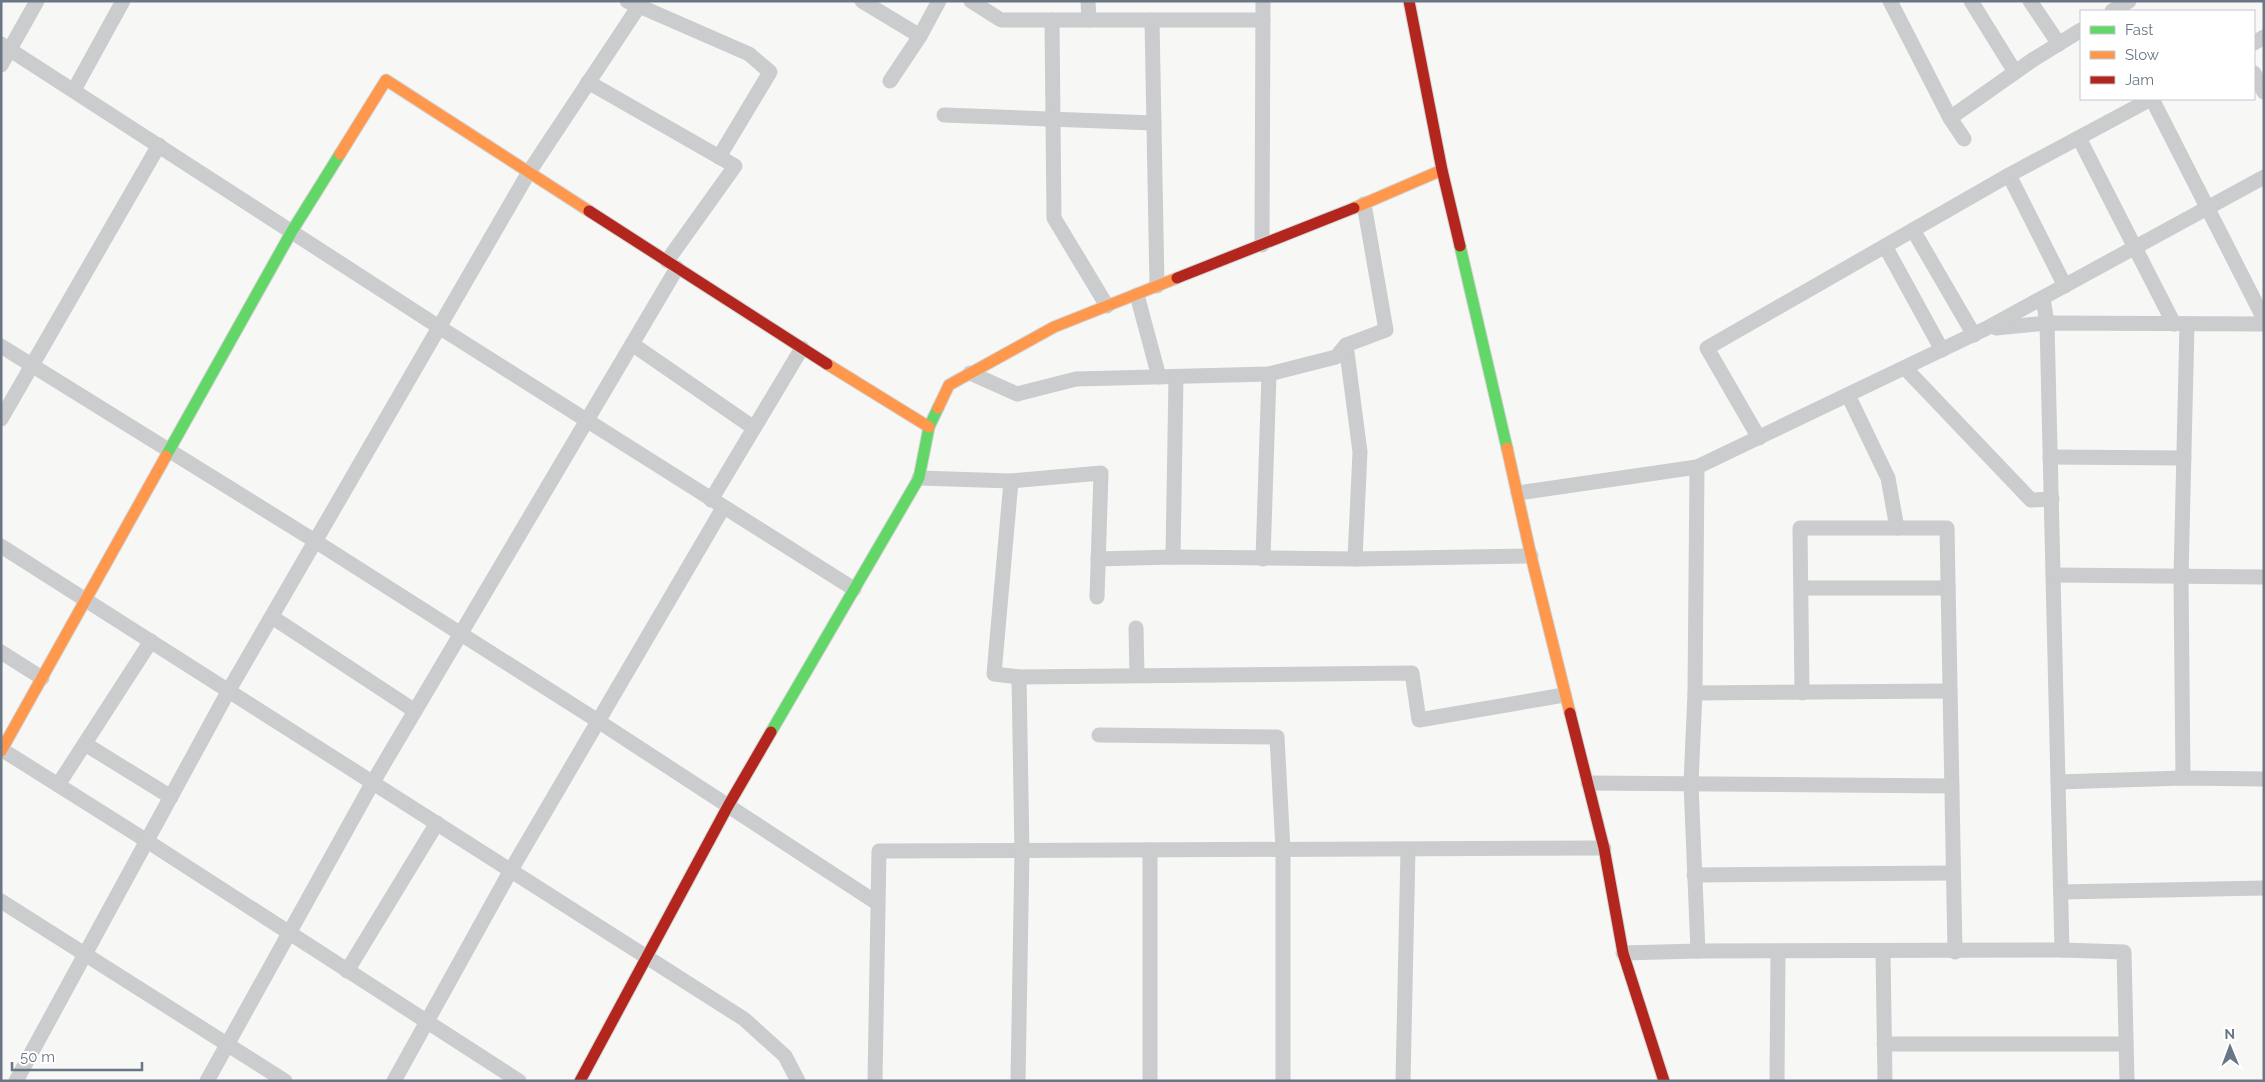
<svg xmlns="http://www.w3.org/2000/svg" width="2265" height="1082" font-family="Raleway,sans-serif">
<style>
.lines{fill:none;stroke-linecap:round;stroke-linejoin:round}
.fast-casing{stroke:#d3d3d4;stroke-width:13}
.slow-casing{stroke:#d3d3d4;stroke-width:13}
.jam-casing{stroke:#d3d3d4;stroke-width:13}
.street{stroke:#cbcccd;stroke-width:15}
.fast{stroke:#63d668;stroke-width:11}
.slow{stroke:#ff974d;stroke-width:11}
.jam{stroke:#b3261e;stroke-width:11}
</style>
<rect width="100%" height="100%" fill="#f7f7f6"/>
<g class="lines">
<g class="fast-casing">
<g id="fast">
<path d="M1460 246 1507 448"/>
<path d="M166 456 292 231 340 154"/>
<path d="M771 732 919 478 929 427 938 408"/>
</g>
</g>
<g class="slow-casing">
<g id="slow">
<path d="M340 154 386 80 589 211"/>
<path d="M1354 208 1442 170"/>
<path d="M827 364 929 427"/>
<path d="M938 408 949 385 1054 327 1177 278"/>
<path d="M1507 448 1531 556 1570 713"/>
<path d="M1 751 166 456"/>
</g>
</g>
<g class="jam-casing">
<g id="jam">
<path d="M1409 1 1442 170 1460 246"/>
<path d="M589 211 827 364"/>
<path d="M1177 278 1354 208"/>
<path d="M1570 713 1604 848 1623 953 1664 1081"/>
<path d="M580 1081 728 806 771 732"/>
</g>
</g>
<g class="street">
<path d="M862 1 920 36"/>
<path d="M971 1 1001 20H1263"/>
<path d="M1088 1 1089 20"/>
<path d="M1890 1 1950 118 1964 139"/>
<path d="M1971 1 2015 72"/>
<path d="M2030 1 2059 44"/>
<path d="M639 6 749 54 770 72 719 157"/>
<path d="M2112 11 2129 1"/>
<path d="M1052 20 1054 218 1107 306"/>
<path d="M1152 20 1157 286"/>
<path d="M2254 43 2264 37"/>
<path d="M1 44 439 327 854 589"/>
<path d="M1 65 37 1"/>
<path d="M2254 73 2264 92"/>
<path d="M890 81 920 36 939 1"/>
<path d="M588 82 735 166 667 261"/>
<path d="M74 90 123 1"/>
<path d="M2152 99 2264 319"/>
<path d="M944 115 1154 123"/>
<path d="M1950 118 2034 59 2081 30"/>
<path d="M2079 138 2174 324"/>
<path d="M2009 175 2065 286"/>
<path d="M1913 230 1974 335"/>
<path d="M1262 245 1263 1"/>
<path d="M1885 246 1942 350"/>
<path d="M1137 295 1159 377"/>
<path d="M2043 298 2047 323 2062 950"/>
<path d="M1996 328 2047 323 2264 324"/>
<path d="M632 344 754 428"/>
<path d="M1346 345 1360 452 1355 559"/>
<path d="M1 346 315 541 598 721 877 903"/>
<path d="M1905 368 2031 500 2052 499"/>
<path d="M970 373 1017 394 1076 379 1269 374 1336 357 1346 345 1386 330 1364 204"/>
<path d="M1848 395 1888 478 1897 528"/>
<path d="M1 419 159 145"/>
<path d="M1759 438 1707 348 2009 175 2151 99"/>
<path d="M2050 457 2184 458"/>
<path d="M1697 467 1695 693 1691 784 1698 951"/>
<path d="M919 478 1011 481 1101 473 1097 597"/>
<path d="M1011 481 994 674 1019 677 1412 673 1419 720 1564 695"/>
<path d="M1518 493 1697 467 1987 328 2264 177"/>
<path d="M711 500 802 348"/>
<path d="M1 546 744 1019 785 1056 798 1081"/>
<path d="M1173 557 1176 377"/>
<path d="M1098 559 1173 557 1355 559 1531 556"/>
<path d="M1263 559 1269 374"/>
<path d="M2053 575 2264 577"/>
<path d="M1801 588H1948"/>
<path d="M272 617 415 711"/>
<path d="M1136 628 1137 675"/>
<path d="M1 652 42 678"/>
<path d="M1695 693 1950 691"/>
<path d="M1802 693 1800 528H1947L1955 952"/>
<path d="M1099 735 1277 737 1283 850V1081"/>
<path d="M85 744 171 797"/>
<path d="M1 749 147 841 519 1081"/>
<path d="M2183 778 2181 577 2187 324"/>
<path d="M2058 782 2183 778 2264 779"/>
<path d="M1588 783 1952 786"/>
<path d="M58 785 151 641"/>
<path d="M1694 875 1953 873"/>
<path d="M2061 892 2264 888"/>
<path d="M1 901 285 1081"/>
<path d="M1883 952 1885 1081"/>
<path d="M1623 953 1698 951 2062 950 2124 952 2127 1081"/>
<path d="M347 971 437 823"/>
<path d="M1884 1044H2126"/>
<path d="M16 1081 229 690 529 172 639 6 627 1"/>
<path d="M207 1081 373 782 677 268"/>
<path d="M394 1081 511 870 723 508"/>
<path d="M875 1081 879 851 1604 848"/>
<path d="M1018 1081 1022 852 1019 677"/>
<path d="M1150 1081V850"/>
<path d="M1403 1081 1408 850"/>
<path d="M1777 1081 1778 952"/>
</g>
<use href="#fast" class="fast"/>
<use href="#slow" class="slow"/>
<use href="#jam" class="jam"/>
</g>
<rect width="2265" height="1082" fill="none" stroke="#687685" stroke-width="5"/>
<rect x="2080" y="10" width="175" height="90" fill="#ffffff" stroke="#c3c8ce"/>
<rect x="2090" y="26" width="25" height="8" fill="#63d668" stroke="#c3c8ce"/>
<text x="2125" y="35" font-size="15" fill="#687685">Fast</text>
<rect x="2090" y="51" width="25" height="8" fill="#ff974d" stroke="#c3c8ce"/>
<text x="2125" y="60" font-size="15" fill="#687685">Slow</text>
<rect x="2090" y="76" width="25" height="8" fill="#b3261e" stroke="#c3c8ce"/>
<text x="2125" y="85" font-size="15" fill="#687685">Jam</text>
<g transform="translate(2230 1047) rotate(359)" stroke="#ffffff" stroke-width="4" paint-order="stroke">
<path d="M0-4L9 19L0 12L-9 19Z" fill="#687685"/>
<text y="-8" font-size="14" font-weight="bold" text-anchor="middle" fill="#687685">N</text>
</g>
<path d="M12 1062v8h130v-8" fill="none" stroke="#687685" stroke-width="2.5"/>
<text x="20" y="1062" font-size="15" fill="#687685" stroke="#ffffff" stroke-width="4" paint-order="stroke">50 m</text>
</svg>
